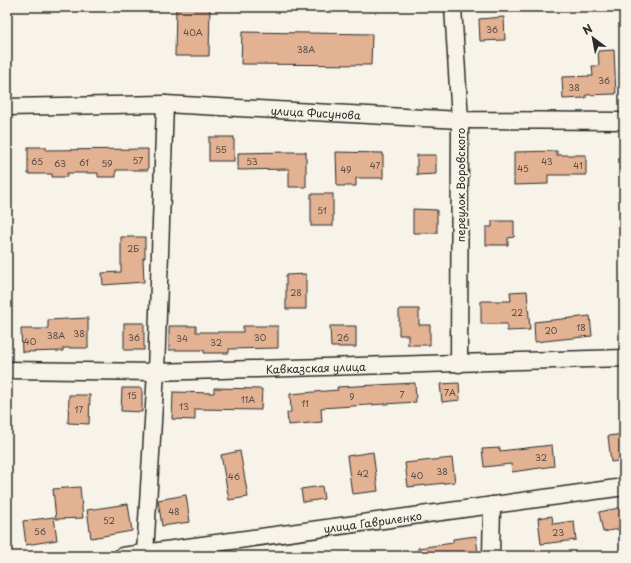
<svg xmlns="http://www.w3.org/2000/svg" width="631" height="563" font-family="'Playpen Sans',sans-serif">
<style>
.building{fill:#e2b293;stroke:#2b2b2b}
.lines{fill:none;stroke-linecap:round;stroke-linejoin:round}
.minor-casing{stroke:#2b2b2b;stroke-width:19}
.minor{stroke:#f7f3e8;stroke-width:16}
.labels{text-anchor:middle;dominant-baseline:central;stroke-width:4;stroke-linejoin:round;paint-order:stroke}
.number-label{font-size:9px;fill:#594d45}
.street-label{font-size:11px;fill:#2b2b2b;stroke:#f7f3e8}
</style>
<rect width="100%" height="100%" fill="#f7f3e8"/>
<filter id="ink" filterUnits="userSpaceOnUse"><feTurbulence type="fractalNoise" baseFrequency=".025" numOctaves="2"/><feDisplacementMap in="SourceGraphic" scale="8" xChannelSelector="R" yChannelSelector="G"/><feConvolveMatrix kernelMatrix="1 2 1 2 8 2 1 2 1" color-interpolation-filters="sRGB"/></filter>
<g filter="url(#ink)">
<g class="building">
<path d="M176 7H210L209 56H175Z"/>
<path d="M504 17 505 40 480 41 479 19Z"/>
<path d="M242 32 372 34 371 65 241 64Z"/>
<path d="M614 50 616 94 586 95V98L563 99 562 77 593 76 592 66H599L598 51Z"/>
<rect x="209" y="137" width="25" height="24"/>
<path d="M28 147H46V150L148 149V170H116V177H98V173H67V177H52V174H28Z"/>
<path d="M557 151V155H586V175H548V184L514 185V152Z"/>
<path d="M289 152H306V187H289V169L238 170V153Z"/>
<path d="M336 152 383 153V178H356V186H337Z"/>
<path d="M417 155H436V174L417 175Z"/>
<rect x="311" y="194" width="22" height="32"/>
<path d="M413 209 437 210V233H413Z"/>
<path d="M492 221H514V237L508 238V245H486V227H492Z"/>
<path d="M121 237H145V258H143L144 282 103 285 102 273 121 272Z"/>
<path d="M306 274V309H286V275Z"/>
<path d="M527 291 530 330 507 331V324H481V301H511L510 292Z"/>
<path d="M399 309H419V325H430V345H408V335H399Z"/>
<path d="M590 316 592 336 535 342 534 322Z"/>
<path d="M88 318V348H63V351L22 352 21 329H48V320Z"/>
<rect x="124" y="323" width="20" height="27"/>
<path d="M169 326H196V332H243V326H278V348L229 349V353H204V350H169Z"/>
<path d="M330 326H356V347H331Z"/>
<path d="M415 383 416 402 321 408 322 422 288 425 287 413 291 412 290 394 338 390 337 387Z"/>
<path d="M459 383 460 400 442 402 440 384Z"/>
<path d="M122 388H142V412L121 411Z"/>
<path d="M214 388 262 389 261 410 195 409V420L172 419 173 392 214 393Z"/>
<path d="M69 395H90L89 424 68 423Z"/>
<path d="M624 434V460L611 462 608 436Z"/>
<path d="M552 445 554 466 512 472 511 464 484 467 482 449 500 448V451Z"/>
<path d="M240 451 248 497 229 500 221 455Z"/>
<path d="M373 452 378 491 352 494 347 456Z"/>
<path d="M452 458 455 482 408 487 405 463Z"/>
<path d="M322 486 324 499 303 502 301 489Z"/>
<path d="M80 487 83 518 56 519 53 489Z"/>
<path d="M186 495 190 522 162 526 158 500Z"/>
<path d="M128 504 132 531 91 538 87 510Z"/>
<path d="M624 507V528L603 532 599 512Z"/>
<path d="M552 516 553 524 574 521 576 540 541 544 538 518Z"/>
<path d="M54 517 57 540 26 545 23 521Z"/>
<path d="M476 536 478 553 455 556H418V548L453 543V539Z"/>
</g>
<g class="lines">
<g class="minor-casing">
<g id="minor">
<path d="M453 7 460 120 459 364"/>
<path id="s1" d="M7 107 165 104 460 120 624 121"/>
<path id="s2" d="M7 370 156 372 624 358"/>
<path d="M145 553 156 372 165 104"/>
<path id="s3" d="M122 556 624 487"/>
<path d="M491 556 492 505"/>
</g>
</g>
<use href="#minor" class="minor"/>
</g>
</g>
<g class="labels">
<g class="number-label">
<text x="492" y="29">36</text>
<text x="193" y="32">40А</text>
<text x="306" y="49">38А</text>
<text x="604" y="80">36</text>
<text x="574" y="87">38</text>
<text x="221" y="149">55</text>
<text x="138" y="160">57</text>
<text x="37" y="161">65</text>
<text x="252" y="161">53</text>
<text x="547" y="161">43</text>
<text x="84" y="162">61</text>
<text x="60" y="163">63</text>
<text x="107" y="163">59</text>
<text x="375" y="165">47</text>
<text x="578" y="165">41</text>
<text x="523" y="168">45</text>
<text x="346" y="169">49</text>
<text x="322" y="210">51</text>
<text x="133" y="248">2Б</text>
<text x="296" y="292">28</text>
<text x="517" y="312">22</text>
<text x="581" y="327">18</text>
<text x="551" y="330">20</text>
<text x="79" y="333">38</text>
<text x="56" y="335">38А</text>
<text x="134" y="337">36</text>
<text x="260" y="337">30</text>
<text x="343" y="337">26</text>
<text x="182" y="338">34</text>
<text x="30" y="341">40</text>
<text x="216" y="342">32</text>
<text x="450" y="392">7А</text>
<text x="402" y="394">7</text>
<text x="132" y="395">15</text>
<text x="352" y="396">9</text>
<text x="248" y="399">11А</text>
<text x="305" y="403">11</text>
<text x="184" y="406">13</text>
<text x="79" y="409">17</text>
<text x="541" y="457">32</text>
<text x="442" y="471">38</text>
<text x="363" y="473">42</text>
<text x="417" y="475">40</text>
<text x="234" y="476">46</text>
<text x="174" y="511">48</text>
<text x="109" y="520">52</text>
<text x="40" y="531">56</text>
<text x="558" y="532">23</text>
</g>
<g class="street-label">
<text stroke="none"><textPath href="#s1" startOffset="309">улица Фисунова</textPath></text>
<text transform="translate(460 185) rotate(-90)">переулок Воровского</text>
<text stroke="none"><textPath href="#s2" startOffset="309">Кавказская улица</textPath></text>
<text stroke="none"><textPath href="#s3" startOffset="253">улица Гавриленко</textPath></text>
</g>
</g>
<rect width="631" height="563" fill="none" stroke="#f7f3e8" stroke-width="24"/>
<rect x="12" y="12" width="607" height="539" fill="none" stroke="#2b2b2b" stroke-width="1.5" filter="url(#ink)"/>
<g transform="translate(593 38) rotate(328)" stroke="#f7f3e8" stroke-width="3" paint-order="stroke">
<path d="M0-3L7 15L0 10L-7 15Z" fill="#2b2b2b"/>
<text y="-6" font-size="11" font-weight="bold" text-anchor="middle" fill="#2b2b2b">N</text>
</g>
</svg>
